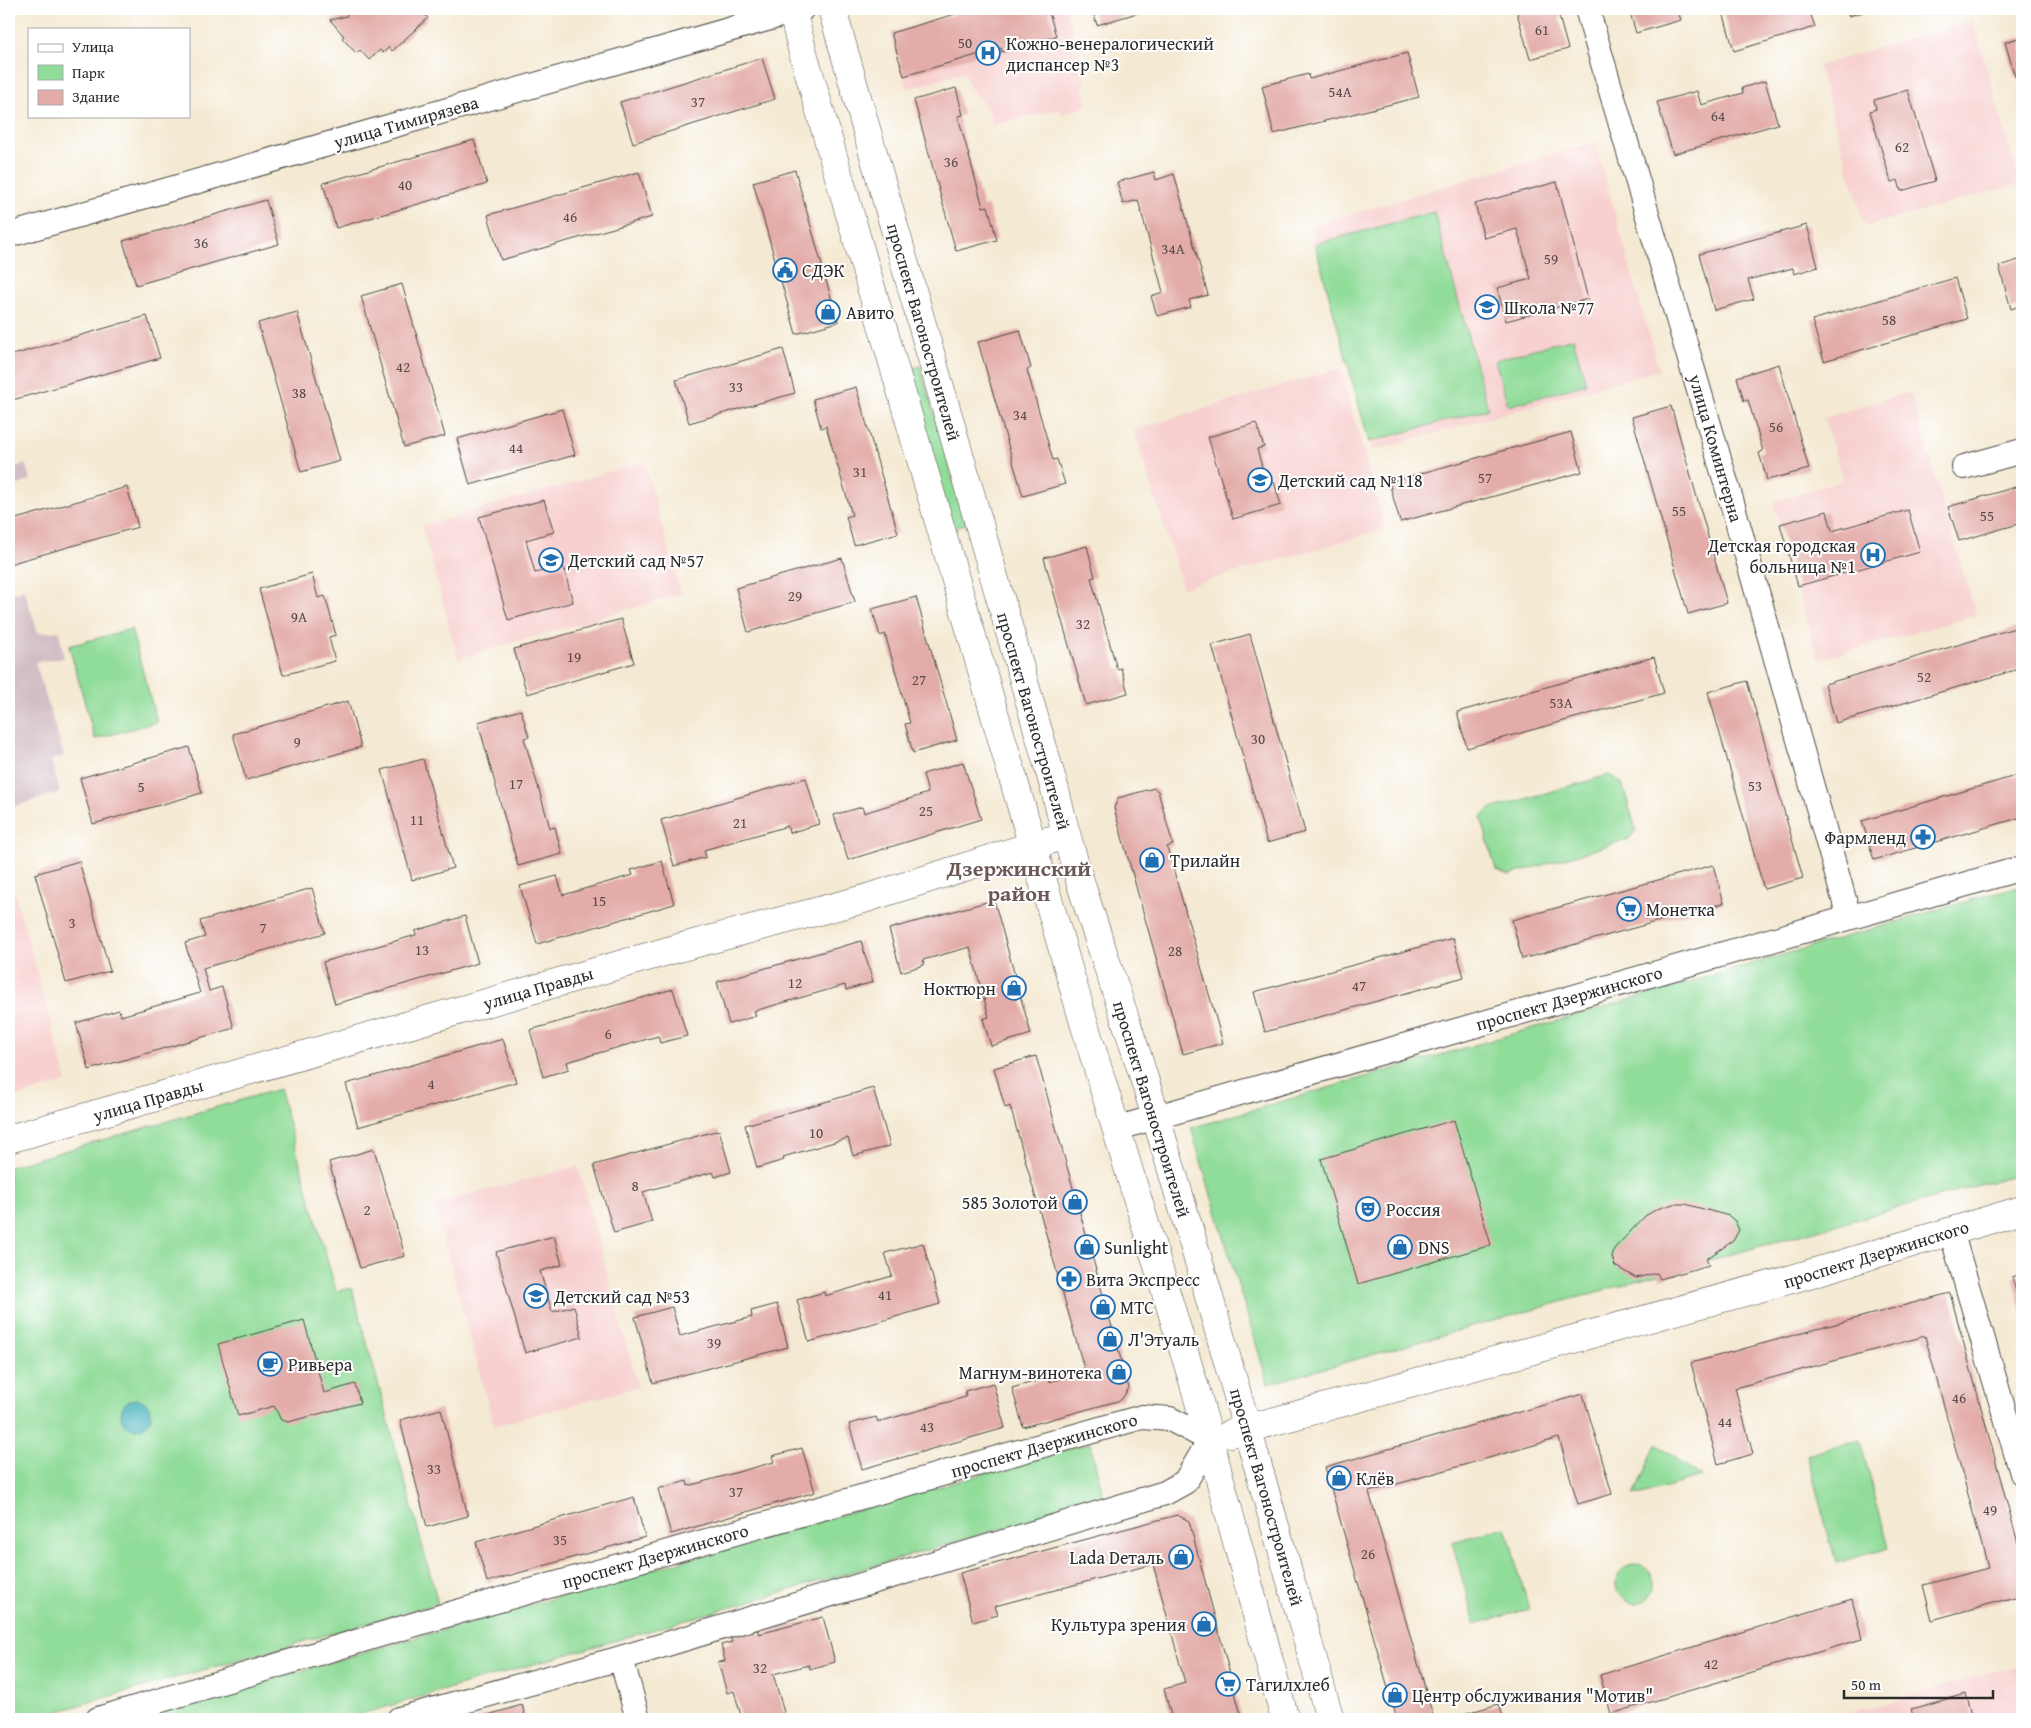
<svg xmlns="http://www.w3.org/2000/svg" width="2031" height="1728" font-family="'Gentium Book Plus',serif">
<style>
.built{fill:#f7d0cf}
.industrial{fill:#d2bec5}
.green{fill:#90dc99;stroke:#5e8462}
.water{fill:#42b1bc;stroke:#366e74}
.building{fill:#e3aca8}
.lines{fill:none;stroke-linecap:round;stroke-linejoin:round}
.street-casing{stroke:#494844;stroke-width:26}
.secondary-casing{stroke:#494844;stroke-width:29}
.street{stroke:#fff;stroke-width:24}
.secondary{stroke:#fff;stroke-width:28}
.labels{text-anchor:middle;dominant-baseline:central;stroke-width:4;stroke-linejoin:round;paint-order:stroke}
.number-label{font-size:15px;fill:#594b4a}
.poi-label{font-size:18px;fill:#2b2b2b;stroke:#fff;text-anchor:start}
.street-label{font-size:18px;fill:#2b2b2b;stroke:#fff}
.district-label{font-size:22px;font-weight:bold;fill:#6b5857;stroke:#fff}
</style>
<rect width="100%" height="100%" fill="#fff"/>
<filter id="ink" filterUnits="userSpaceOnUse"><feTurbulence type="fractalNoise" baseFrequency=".02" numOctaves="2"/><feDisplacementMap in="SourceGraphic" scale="10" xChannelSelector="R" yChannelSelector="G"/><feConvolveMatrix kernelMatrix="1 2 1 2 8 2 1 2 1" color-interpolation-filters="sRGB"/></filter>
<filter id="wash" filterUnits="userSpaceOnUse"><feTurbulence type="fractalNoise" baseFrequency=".0096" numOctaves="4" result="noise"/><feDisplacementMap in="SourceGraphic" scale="20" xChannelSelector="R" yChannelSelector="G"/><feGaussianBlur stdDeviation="1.12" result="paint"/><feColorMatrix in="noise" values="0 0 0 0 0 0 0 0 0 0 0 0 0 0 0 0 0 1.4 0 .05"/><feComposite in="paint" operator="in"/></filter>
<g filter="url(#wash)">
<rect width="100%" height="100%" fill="#f4e9d2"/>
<g class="built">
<path d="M972 9H1066L1087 83 1083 85 1087 106 1062 114 1060 109 991 126 990 113 967 83 964 73 907 89 891 33Z"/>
<path d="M1973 20 2020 184 1865 226 1818 66Z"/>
<path d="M1595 142 1659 370 1372 451 1311 226Z"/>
<path d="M1340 368 1385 529 1183 588 1134 430Z"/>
<path d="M1910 392 1976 615 1818 660 1773 502 1843 480 1824 418Z"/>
<path d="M644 462 681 594 458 659 422 526Z"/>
<path d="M9 872 67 1082 9 1099Z"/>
<path d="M578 1166 638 1387 494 1426 434 1204Z"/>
<path d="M2022 1664V1719H1829Z"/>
</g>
<g class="industrial">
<path d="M25 464 31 480 9 488V469Z"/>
<path d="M24 589 38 633 59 631 64 658 35 662 64 756 51 760 60 792 9 808V594Z"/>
</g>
<g class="green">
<path d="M1434 212 1488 409 1369 442 1315 244Z"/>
<path d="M1573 338 1586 384 1508 406 1495 360Z"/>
<path d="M920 366 966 524 950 529 905 370Z"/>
<path d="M131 629 157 722 95 739 69 646Z"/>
<path d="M1609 775 1622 783 1636 830 1629 839 1509 875 1496 870 1481 817 1490 809Z"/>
<path d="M2022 885V1173L1268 1384 1191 1128Z"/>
<path d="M279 1089 336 1291 352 1288 438 1603 31 1719H9V1167Z"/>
<path d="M1860 1440 1889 1548 1836 1563 1807 1455Z"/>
<path d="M1090 1443 1104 1499 344 1719H135Z"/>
<path d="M1656 1444 1701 1477 1634 1496Z"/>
<path d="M1506 1527 1529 1609 1475 1624 1452 1542Z"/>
<circle cx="1635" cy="1584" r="19"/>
</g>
<circle class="water" cx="136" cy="1414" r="15"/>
<g id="blocks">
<g class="building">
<path d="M346 9H427L423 12 428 18 392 51 389 47 383 53 380 50 369 60 360 50 356 53 342 38 344 36 330 20 347 16Z"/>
<path d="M972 9H1048L1056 36 1002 52 1001 48 904 76 891 33Z"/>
<path d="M1092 9H1147V10L1097 25Z"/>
<path d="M1516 9H1557L1568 49 1530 59Z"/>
<path d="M1629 9H1677L1681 20 1636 33Z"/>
<path d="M1733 9H1809L1815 27 1734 51 1723 12Z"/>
<path d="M1847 9H1873L1849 16Z"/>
<path d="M2022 37V75L2015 77 2005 42Z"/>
<path d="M1407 53 1419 97 1274 134 1262 86 1308 74 1309 79Z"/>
<path d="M762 58 775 99 633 143 620 102Z"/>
<path d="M1765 81 1778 124 1673 154 1657 102 1697 91 1701 105 1743 93 1742 88Z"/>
<path d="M956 88 963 115 958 116 983 207 988 206 997 240 956 251 914 100Z"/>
<path d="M1908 90 1935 181 1901 191 1898 180 1891 182 1870 111 1876 109 1874 100Z"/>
<path d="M474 140 487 184 336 228 323 183Z"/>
<path d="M795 170 838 322 796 334 753 182Z"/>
<path d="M639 172 652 217 501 260 488 215Z"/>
<path d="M1154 172 1156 180 1174 174 1208 295 1189 300 1191 307 1157 316 1151 296 1163 292 1138 200 1123 204 1117 182Z"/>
<path d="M1557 182 1588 299 1506 321 1497 288 1531 279 1517 229 1484 238 1475 204Z"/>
<path d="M266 200 279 244 136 285 123 241Z"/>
<path d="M1807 225 1818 267 1794 274 1793 268 1748 280 1754 299 1714 310 1699 254Z"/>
<path d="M2022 259V305L2011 309 1999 266Z"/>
<path d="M1955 278 1967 319 1824 361 1812 320Z"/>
<path d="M402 284 445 436 404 447 361 296Z"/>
<path d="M297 312 340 461 301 472 258 323Z"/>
<path d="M147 316 160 358 9 401V356Z"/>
<path d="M1020 330 1031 368 1027 370 1053 460 1057 459 1065 484 1023 496 978 342Z"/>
<path d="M783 349 795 393 689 423 676 380Z"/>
<path d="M1779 364 1809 469 1767 480 1759 453 1763 451 1748 400 1744 401 1737 377Z"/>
<path d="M856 387 898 533 854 545 846 517 852 515 826 426 821 428 813 399Z"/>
<path d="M1671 406 1727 603 1688 614 1632 417Z"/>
<path d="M562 409 575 455 470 485 457 439Z"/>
<path d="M1256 423 1264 447 1257 449 1267 485 1274 482 1281 505 1233 519 1208 437Z"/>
<path d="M1571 432 1582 472 1400 522 1389 482Z"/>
<path d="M2022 485V523L1959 541 1948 507Z"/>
<path d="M127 487 138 527 9 564V521Z"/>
<path d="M544 500 554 532 526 540 535 573 563 566 573 602 508 620 479 517Z"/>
<path d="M1908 510 1920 552 1798 586 1780 524 1827 511 1832 531Z"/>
<path d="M1087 546 1095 577 1091 578 1117 669 1121 668 1128 693 1086 705 1044 558Z"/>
<path d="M842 558 855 602 748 632 736 588Z"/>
<path d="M312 574 318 598 325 596 336 635 329 637 335 661 283 675 259 589Z"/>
<path d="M916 597 957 740 913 753 905 724 910 723 885 634 880 636 872 609Z"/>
<path d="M621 619 634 663 527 694 514 649Z"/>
<path d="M2022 626V668L1836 723 1825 684Z"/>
<path d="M1250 634 1305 832 1267 843 1212 645Z"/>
<path d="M1654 657 1664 693 1467 748 1457 712Z"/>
<path d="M1747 681 1803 878 1764 889 1708 692Z"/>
<path d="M348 701 361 747 246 780 233 734Z"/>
<path d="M521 710 529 737 524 738 550 828 555 827 562 854 518 866 478 722Z"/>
<path d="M189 747 202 793 93 824 80 778Z"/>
<path d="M423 759 453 868 412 880 382 770Z"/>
<path d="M963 762 981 819 848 860 834 815 862 807 864 813 928 793 923 774Z"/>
<path d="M2022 774V817L1874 860 1862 821Z"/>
<path d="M806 778 819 824 789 833 788 826 704 850 706 857 674 866 661 820Z"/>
<path d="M1154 788 1158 791 1173 845 1167 847 1223 1043 1183 1054 1114 808 1118 798Z"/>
<path d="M79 861 110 971 66 983 35 874Z"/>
<path d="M662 861 674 904 537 944 520 886 557 876 563 895 633 875 631 870Z"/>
<path d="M1713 865 1724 903 1522 959 1512 920Z"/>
<path d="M312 888 325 933 203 968 209 991 222 987 234 1028 89 1070 76 1023 119 1010 121 1016 200 993 185 943 205 937 200 921Z"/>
<path d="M994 900 1031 1034 991 1046 983 1019 989 1017 970 947 923 960 924 965 901 972 889 929Z"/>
<path d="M465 916 478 963 335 1004 323 962 416 935 415 931Z"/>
<path d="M1453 938 1464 977 1265 1032 1254 992Z"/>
<path d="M861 941 873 982 846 990 845 985 754 1011 756 1016 729 1024 717 982Z"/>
<path d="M673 989 687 1036 660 1043 658 1036 567 1062 569 1069 543 1077 530 1030Z"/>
<path d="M503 1039 516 1082 358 1127 346 1084Z"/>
<path d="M1036 1056 1129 1388 1121 1400 1023 1427 1012 1388 1048 1378 1049 1382 1085 1372 1010 1106 1005 1108 994 1068Z"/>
<path d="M873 1088 890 1146 853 1156 848 1138 783 1157 784 1160 757 1168 745 1125Z"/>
<path d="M1454 1120 1491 1245 1358 1284 1321 1159Z"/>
<path d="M719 1130 731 1172 715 1177 713 1172 643 1192 652 1222 614 1233 594 1165Z"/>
<path d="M374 1149 405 1256 360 1268 329 1162Z"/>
<path d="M1673 1204H1685L1729 1216 1735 1221 1739 1230 1733 1241 1706 1259 1709 1265 1660 1279 1657 1273 1636 1278 1615 1266 1612 1257 1614 1249 1645 1216 1657 1209Z"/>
<path d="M554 1236 562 1265 540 1271 552 1312 574 1306 582 1337 525 1353 496 1252Z"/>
<path d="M923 1243 940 1304 809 1342 797 1300 824 1292 825 1296 892 1276 885 1253Z"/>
<path d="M2022 1274V1313L2012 1277Z"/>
<path d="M1950 1293 2022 1558V1595L1932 1620 1923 1585 1988 1568 1925 1336 1735 1388 1753 1454 1718 1464 1691 1363Z"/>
<path d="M777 1304 788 1347 653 1383 635 1317 672 1307 680 1336 752 1317 751 1311Z"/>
<path d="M304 1320 324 1393 355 1384 360 1403 288 1422 281 1420 274 1406 238 1416 218 1344Z"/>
<path d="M993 1383 1005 1428 862 1469 849 1424 876 1417 878 1422 966 1397 965 1391Z"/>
<path d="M1583 1394 1612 1494 1578 1504 1559 1438 1369 1492 1434 1719H1397L1325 1467Z"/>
<path d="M441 1409 468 1516 427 1527 400 1420Z"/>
<path d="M802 1448 815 1492 671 1534 658 1489 687 1481 688 1486 774 1462 772 1456Z"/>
<path d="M634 1497 645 1537 487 1582 476 1542Z"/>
<path d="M1177 1515 1189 1521 1241 1715 1223 1719H1172L1164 1689 1185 1683 1153 1564 995 1606 998 1615 973 1622 960 1573Z"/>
<path d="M1852 1599 1862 1639 1611 1714 1600 1675Z"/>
<path d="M823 1617 835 1662 810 1669 809 1665 773 1674 786 1719H742L734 1691 727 1693 718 1662 725 1661 721 1645 732 1642 730 1636 757 1629 759 1634Z"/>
<path d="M1965 1694 1972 1719H1914L1911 1709Z"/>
<path d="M1499 1704 1504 1719H1446Z"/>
<path d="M522 1705 526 1719H474Z"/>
</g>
</g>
</g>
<g filter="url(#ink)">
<use href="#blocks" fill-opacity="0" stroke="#494844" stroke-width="1"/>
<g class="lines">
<g class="street-casing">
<g id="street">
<path d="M1587 9 1732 503 1849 917"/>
<path d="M9 235 802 9"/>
<path d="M1964 467 2022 451"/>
<path d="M1115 1129 2022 868"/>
<path d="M1951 1231 2022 1473"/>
<path d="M621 1658 638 1719"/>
<path d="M98 1719 436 1618 1142 1417 1170 1419 1210 1440 1185 1482 1165 1493 621 1658 399 1719"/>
</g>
</g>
<g class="secondary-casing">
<g id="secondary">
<path d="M792 9 802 49 1084 1023 1196 1391 1285 1719"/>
<path d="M832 9 1055 790C1078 888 1115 982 1144 1078 1209 1291 1269 1505 1330 1719"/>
<path d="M9 1139 682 947 864 899 1050 840"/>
<path d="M1231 1433 1792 1279 2022 1210"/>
</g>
</g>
<use href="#street" class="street"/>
<use href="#secondary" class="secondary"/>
</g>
</g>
<defs>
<g id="hospital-ring" transform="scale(1.25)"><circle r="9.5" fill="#fff" stroke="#1f6fb2" stroke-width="1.5"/><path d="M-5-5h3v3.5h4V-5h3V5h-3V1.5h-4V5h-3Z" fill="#1f6fb2"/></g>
<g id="civic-ring" transform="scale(1.25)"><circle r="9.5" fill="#fff" stroke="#1f6fb2" stroke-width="1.5"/><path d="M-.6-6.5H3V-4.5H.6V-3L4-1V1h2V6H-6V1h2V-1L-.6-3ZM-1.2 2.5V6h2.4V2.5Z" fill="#1f6fb2"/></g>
<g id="school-ring" transform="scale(1.25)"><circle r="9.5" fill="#fff" stroke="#1f6fb2" stroke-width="1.5"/><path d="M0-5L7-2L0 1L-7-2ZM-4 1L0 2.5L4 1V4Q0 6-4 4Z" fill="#1f6fb2"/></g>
<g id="shop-ring" transform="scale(1.25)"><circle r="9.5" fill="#fff" stroke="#1f6fb2" stroke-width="1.5"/><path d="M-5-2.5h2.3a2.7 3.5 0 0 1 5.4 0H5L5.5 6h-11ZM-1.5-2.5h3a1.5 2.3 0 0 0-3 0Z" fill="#1f6fb2"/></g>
<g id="pharmacy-ring" transform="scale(1.25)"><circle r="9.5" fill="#fff" stroke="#1f6fb2" stroke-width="1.5"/><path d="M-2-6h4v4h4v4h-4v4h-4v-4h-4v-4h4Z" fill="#1f6fb2"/></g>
<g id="supermarket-ring" transform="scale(1.25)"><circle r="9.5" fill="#fff" stroke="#1f6fb2" stroke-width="1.5"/><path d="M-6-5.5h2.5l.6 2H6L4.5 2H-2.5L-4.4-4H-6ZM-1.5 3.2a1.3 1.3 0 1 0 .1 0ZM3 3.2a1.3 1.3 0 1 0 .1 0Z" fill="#1f6fb2"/></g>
<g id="theatre-ring" transform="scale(1.25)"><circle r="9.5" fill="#fff" stroke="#1f6fb2" stroke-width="1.5"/><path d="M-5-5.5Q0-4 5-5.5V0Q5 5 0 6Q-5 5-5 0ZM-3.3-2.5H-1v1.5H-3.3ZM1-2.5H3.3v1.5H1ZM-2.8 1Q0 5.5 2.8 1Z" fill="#1f6fb2"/></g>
<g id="cafe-ring" transform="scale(1.25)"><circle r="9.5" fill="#fff" stroke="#1f6fb2" stroke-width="1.5"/><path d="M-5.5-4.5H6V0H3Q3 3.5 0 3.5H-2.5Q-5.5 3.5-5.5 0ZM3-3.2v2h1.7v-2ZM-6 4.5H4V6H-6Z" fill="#1f6fb2"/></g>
</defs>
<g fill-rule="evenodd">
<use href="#hospital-ring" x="988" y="53"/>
<use href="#civic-ring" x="785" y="270"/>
<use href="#school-ring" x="1487" y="307"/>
<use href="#shop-ring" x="828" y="312"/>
<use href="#school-ring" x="1260" y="480"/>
<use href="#hospital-ring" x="1873" y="555"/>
<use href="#school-ring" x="551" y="560"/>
<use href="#pharmacy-ring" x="1923" y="837"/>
<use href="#shop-ring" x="1152" y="860"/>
<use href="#supermarket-ring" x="1629" y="909"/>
<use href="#shop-ring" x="1014" y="988"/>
<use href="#shop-ring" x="1075" y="1202"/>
<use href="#theatre-ring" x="1368" y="1209"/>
<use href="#shop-ring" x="1087" y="1247"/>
<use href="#shop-ring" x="1400" y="1247"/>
<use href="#pharmacy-ring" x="1069" y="1279"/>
<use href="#school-ring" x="536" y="1296"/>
<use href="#shop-ring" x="1103" y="1307"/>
<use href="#shop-ring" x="1110" y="1339"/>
<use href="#cafe-ring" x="270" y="1364"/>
<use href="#shop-ring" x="1119" y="1372"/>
<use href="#shop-ring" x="1339" y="1478"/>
<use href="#shop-ring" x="1181" y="1557"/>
<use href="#shop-ring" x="1204" y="1624"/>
<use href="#supermarket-ring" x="1228" y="1684"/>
<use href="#shop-ring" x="1395" y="1695"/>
</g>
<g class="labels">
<g class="number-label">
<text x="1542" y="29">61</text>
<text x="965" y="42">50</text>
<text x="1340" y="91">54А</text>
<text x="698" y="101">37</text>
<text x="1718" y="115">64</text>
<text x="1902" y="146">62</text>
<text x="951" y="161">36</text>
<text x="405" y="184">40</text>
<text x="570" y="216">46</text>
<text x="201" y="242">36</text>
<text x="1173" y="248">34А</text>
<text x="1551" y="258">59</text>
<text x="1889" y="319">58</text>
<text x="403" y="366">42</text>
<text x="736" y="386">33</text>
<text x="299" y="392">38</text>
<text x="1020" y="414">34</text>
<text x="1776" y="426">56</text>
<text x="516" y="447">44</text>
<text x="860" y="471">31</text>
<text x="1485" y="477">57</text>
<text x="1679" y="510">55</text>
<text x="1987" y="515">55</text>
<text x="795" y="595">29</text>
<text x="299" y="616">9А</text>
<text x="1083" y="623">32</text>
<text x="574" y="656">19</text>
<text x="1924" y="676">52</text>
<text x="919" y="679">27</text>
<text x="1561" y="702">53А</text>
<text x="1258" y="738">30</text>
<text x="297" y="741">9</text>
<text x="516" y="783">17</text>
<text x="1755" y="785">53</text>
<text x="141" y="786">5</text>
<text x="926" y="810">25</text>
<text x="417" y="819">11</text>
<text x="740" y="822">21</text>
<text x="599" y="900">15</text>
<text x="72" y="922">3</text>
<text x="263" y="927">7</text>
<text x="422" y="949">13</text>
<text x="1175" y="950">28</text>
<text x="795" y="982">12</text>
<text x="1359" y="985">47</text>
<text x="608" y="1033">6</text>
<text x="431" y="1083">4</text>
<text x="816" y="1132">10</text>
<text x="635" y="1185">8</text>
<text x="367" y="1209">2</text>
<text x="885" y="1294">41</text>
<text x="714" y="1342">39</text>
<text x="1959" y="1397">46</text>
<text x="1725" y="1421">44</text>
<text x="927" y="1426">43</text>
<text x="434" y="1468">33</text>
<text x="736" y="1491">37</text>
<text x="1990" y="1509">49</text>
<text x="560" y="1539">35</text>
<text x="1368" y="1553">26</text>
<text x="1711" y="1663">42</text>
<text x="760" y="1667">32</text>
</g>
<g class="poi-label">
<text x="1006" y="43">Кожно-венералогический<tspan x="1006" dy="21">диспансер №3</tspan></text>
<text x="802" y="270">СДЭК</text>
<text x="1504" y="307">Школа №77</text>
<text x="846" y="312">Авито</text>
<text x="1278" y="480">Детский сад №118</text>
<text x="1856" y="545" text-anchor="end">Детская городская<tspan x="1856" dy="21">больница №1</tspan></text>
<text x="568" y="560">Детский сад №57</text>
<text x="1906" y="837" text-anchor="end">Фармленд</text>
<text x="1170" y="860">Трилайн</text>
<text x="1646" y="909">Монетка</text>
<text x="996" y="988" text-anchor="end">Ноктюрн</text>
<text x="1058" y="1202" text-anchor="end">585 Золотой</text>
<text x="1386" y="1209">Россия</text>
<text x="1104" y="1247">Sunlight</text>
<text x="1418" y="1247">DNS</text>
<text x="1086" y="1279">Вита Экспресс</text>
<text x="554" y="1296">Детский сад №53</text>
<text x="1120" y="1307">МТС</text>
<text x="1128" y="1339">Л'Этуаль</text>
<text x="288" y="1364">Ривьера</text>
<text x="1102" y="1372" text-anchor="end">Магнум-винотека</text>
<text x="1356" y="1478">Клёв</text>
<text x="1164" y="1557" text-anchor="end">Lada Dеталь</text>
<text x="1186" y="1624" text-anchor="end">Культура зрения</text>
<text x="1246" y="1684">Тагилхлеб</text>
<text x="1412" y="1695">Центр обслуживания "Мотив"</text>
</g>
<g class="street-label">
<text transform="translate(406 122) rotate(-16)">улица Тимирязева</text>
<text transform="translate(924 332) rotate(74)">проспект Вагоностроителей</text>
<text transform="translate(1716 448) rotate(74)">улица Коминтерна</text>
<text transform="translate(1034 721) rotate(74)">проспект Вагоностроителей</text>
<text transform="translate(538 988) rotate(-16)">улица Правды</text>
<text transform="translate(1569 998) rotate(-16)">проспект Дзержинского</text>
<text transform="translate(148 1100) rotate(-16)">улица Правды</text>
<text transform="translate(1152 1109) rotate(73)">проспект Вагоностроителей</text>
<text transform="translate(1876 1254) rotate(-17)">проспект Дзержинского</text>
<text transform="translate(1044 1445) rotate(-16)">проспект Дзержинского</text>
<text transform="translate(1267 1497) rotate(74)">проспект Вагоностроителей</text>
<text transform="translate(655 1556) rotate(-16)">проспект Дзержинского</text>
</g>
<g class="district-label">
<text x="1019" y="868">Дзержинский<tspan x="1019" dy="25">район</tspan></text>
</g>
</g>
<rect width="2031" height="1728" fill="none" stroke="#fff" stroke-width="30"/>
<rect x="28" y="28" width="162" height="90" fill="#ffffff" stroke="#aaaaaa"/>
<rect x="38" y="44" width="25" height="8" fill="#ffffff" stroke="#aaaaaa"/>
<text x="72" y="52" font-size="15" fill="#2b2b2b">Улица</text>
<rect x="38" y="65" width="25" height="15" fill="#90dc99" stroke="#aaaaaa"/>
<text x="72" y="78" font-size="15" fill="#2b2b2b">Парк</text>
<rect x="38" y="90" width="25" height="15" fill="#e3aca8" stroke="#aaaaaa"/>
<text x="72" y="102" font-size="15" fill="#2b2b2b">Здание</text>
<path d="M1844 1690v8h149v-8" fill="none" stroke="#2b2b2b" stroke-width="2.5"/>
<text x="1851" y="1690" font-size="15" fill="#2b2b2b" stroke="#ffffff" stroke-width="4" paint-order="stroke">50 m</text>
</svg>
